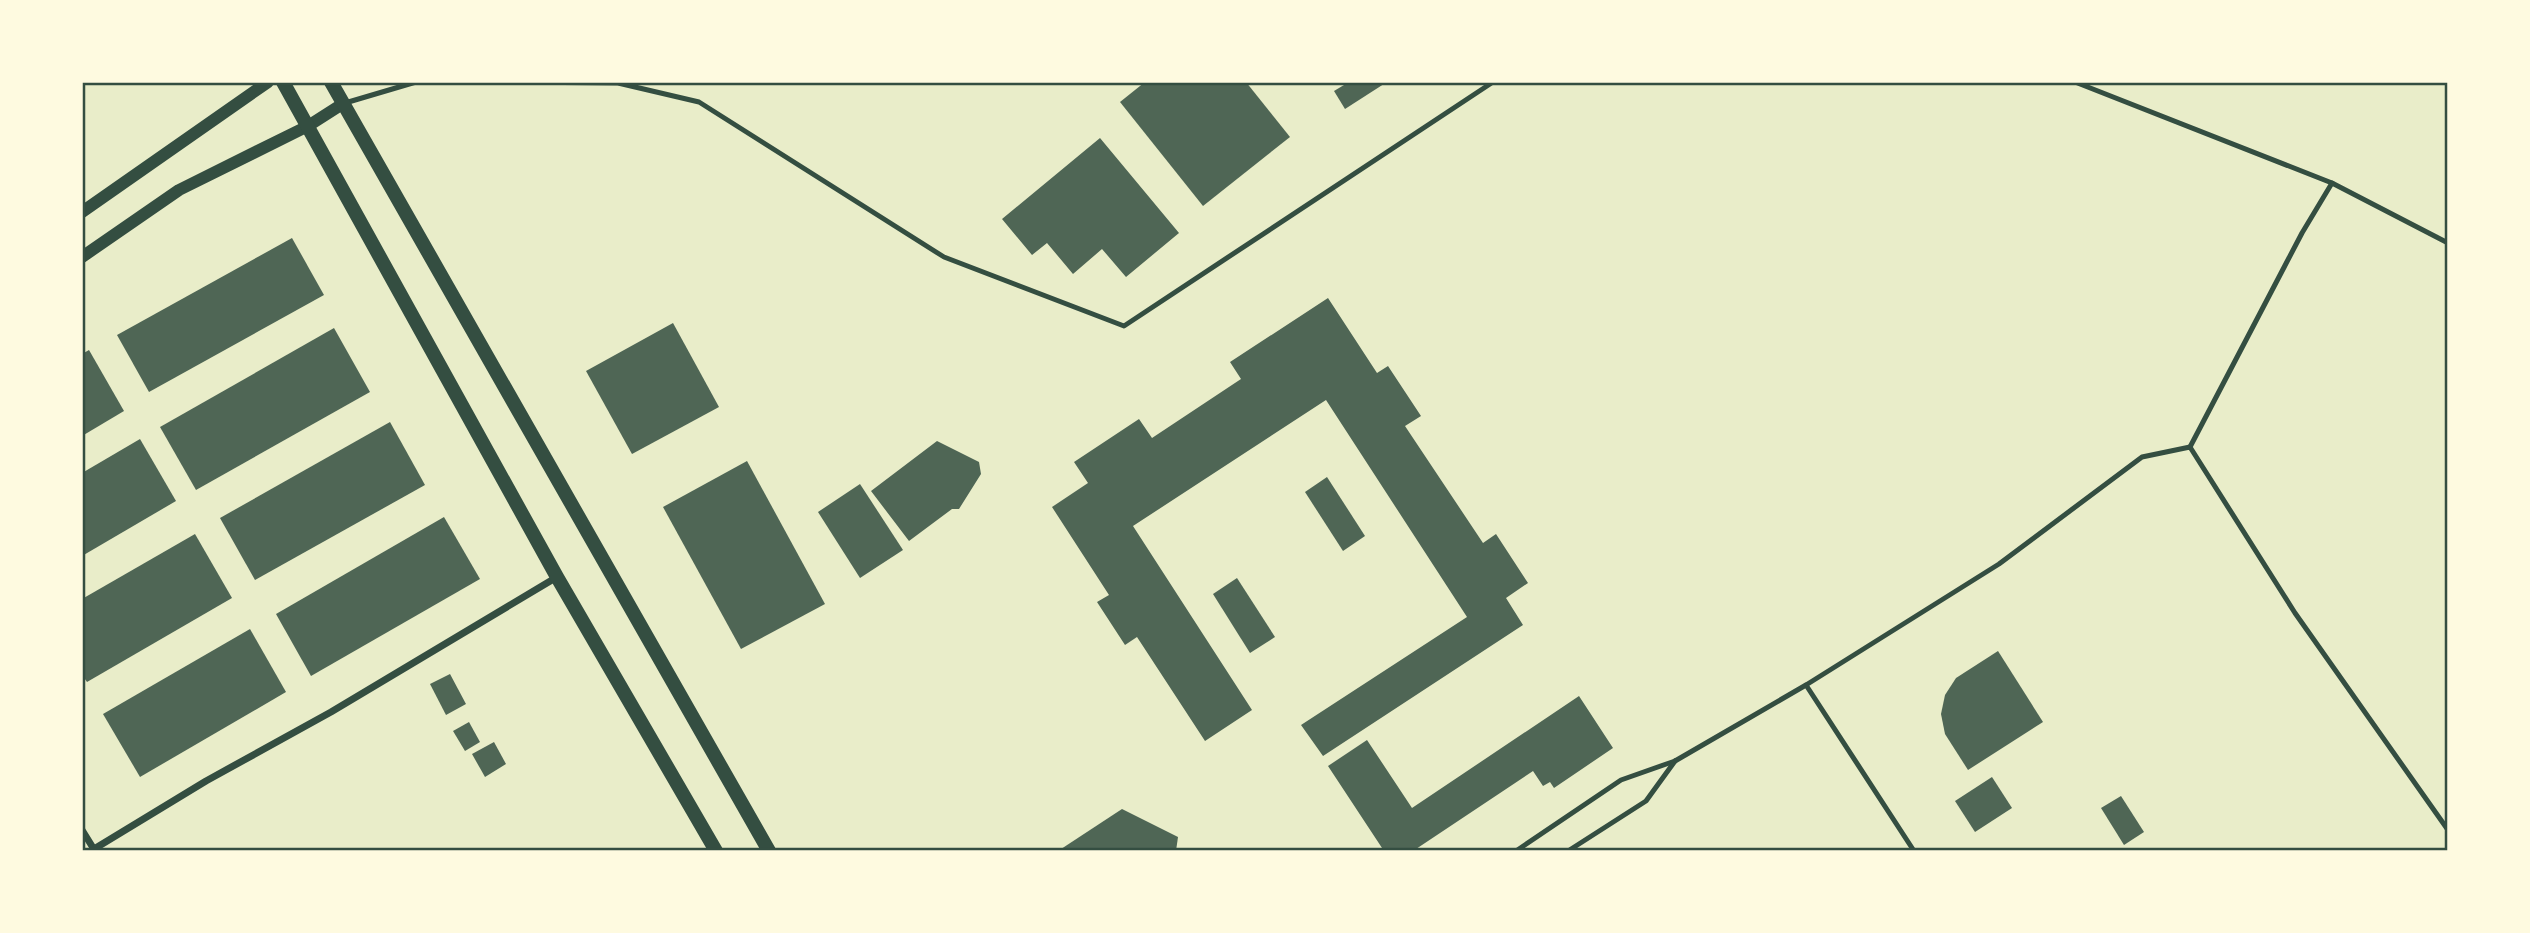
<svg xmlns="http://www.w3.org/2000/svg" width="2530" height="933" font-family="'Libre Baskerville',serif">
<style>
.building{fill:#4f6655}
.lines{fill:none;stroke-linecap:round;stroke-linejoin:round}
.service{stroke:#344e41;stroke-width:5}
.minor{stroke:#344e41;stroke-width:7}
.tertiary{stroke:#344e41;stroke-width:12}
.secondary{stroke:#344e41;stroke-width:14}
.neatline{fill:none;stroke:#344e41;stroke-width:2.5}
</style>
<rect width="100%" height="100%" fill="#e9edc9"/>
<g class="building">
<path d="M1145 82H1246L1290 137 1203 206 1120 102Z"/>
<path d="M1349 82H1387L1345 109 1334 91Z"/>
<path d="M1100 138 1179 233 1126 277 1102 249 1073 274 1047 243 1032 255 1002 219Z"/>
<path d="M292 238 324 295 149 392 117 335Z"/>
<path d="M1328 298 1377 373 1388 366 1421 416 1405 426 1483 543 1496 534 1528 583 1506 598 1523 625 1323 756 1301 725 1467 617 1326 400 1133 526 1252 710 1205 741 1137 637 1125 645 1097 602 1109 595 1052 507 1088 483 1074 462 1139 419 1152 438 1241 379 1230 362Z"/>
<path d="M673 323 719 407 632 454 586 371Z"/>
<path d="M334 328 370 392 196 490 160 427Z"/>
<path d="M89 350 124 411 82 436V354Z"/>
<path d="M390 422 425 485 255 580 220 518Z"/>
<path d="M140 439 176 501 82 556V473Z"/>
<path d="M937 441 979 462 981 474 959 509H952L909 541 871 491Z"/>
<path d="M747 461 825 604 741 649 663 507Z"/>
<path d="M1327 477 1365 536 1343 551 1305 492Z"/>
<path d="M860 484 903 550 860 578 818 512Z"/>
<path d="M444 517 480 579 311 676 276 614Z"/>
<path d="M195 534 232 598 87 682 82 675V599Z"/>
<path d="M1237 578 1275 637 1250 653 1213 594Z"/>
<path d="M250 629 286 692 140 777 103 714Z"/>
<path d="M1998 651 2043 722 1968 770 1945 734 1941 714 1945 695 1956 678Z"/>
<path d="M450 674 466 704 446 715 430 684Z"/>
<path d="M1579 696 1613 748 1554 788 1550 782 1543 786 1533 771 1413 851H1384L1328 766 1367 740 1412 808Z"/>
<path d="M469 722 480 742 465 751 453 731Z"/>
<path d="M494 742 506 764 485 777 472 754Z"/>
<path d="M1992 777 2012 808 1975 832 1955 801Z"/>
<path d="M2121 796 2144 832 2124 845 2101 808Z"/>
<path d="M1122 809 1178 837 1176 851H1058Z"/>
</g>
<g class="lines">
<g class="service">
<path d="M507 82 618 83 699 102 944 257 1124 326 1493 82"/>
<path d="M2075 82 2332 183"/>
<path d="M345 103 416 82"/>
<path d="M2190 447 2302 233 2332 183 2448 243"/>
<path d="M1806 685 1999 564 2142 457 2190 447 2295 613 2448 830"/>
<path d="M1516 851 1621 780 1675 761 1806 685 1914 851"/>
<path d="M1568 851 1646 801 1675 761"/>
</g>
<g class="minor">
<path d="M82 830 95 851"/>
<path d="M94 849 206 781 331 712 557 577"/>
</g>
<g class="tertiary">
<path d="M82 212 268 82"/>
<path d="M82 257 179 190 308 126 344 103"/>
</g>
<g class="secondary">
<path d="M283 82 557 577 716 851"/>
<path d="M331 82 769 851"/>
</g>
</g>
<rect width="2530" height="933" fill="none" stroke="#fefae0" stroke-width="168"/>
<rect x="84" y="84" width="2362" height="765" class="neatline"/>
</svg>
